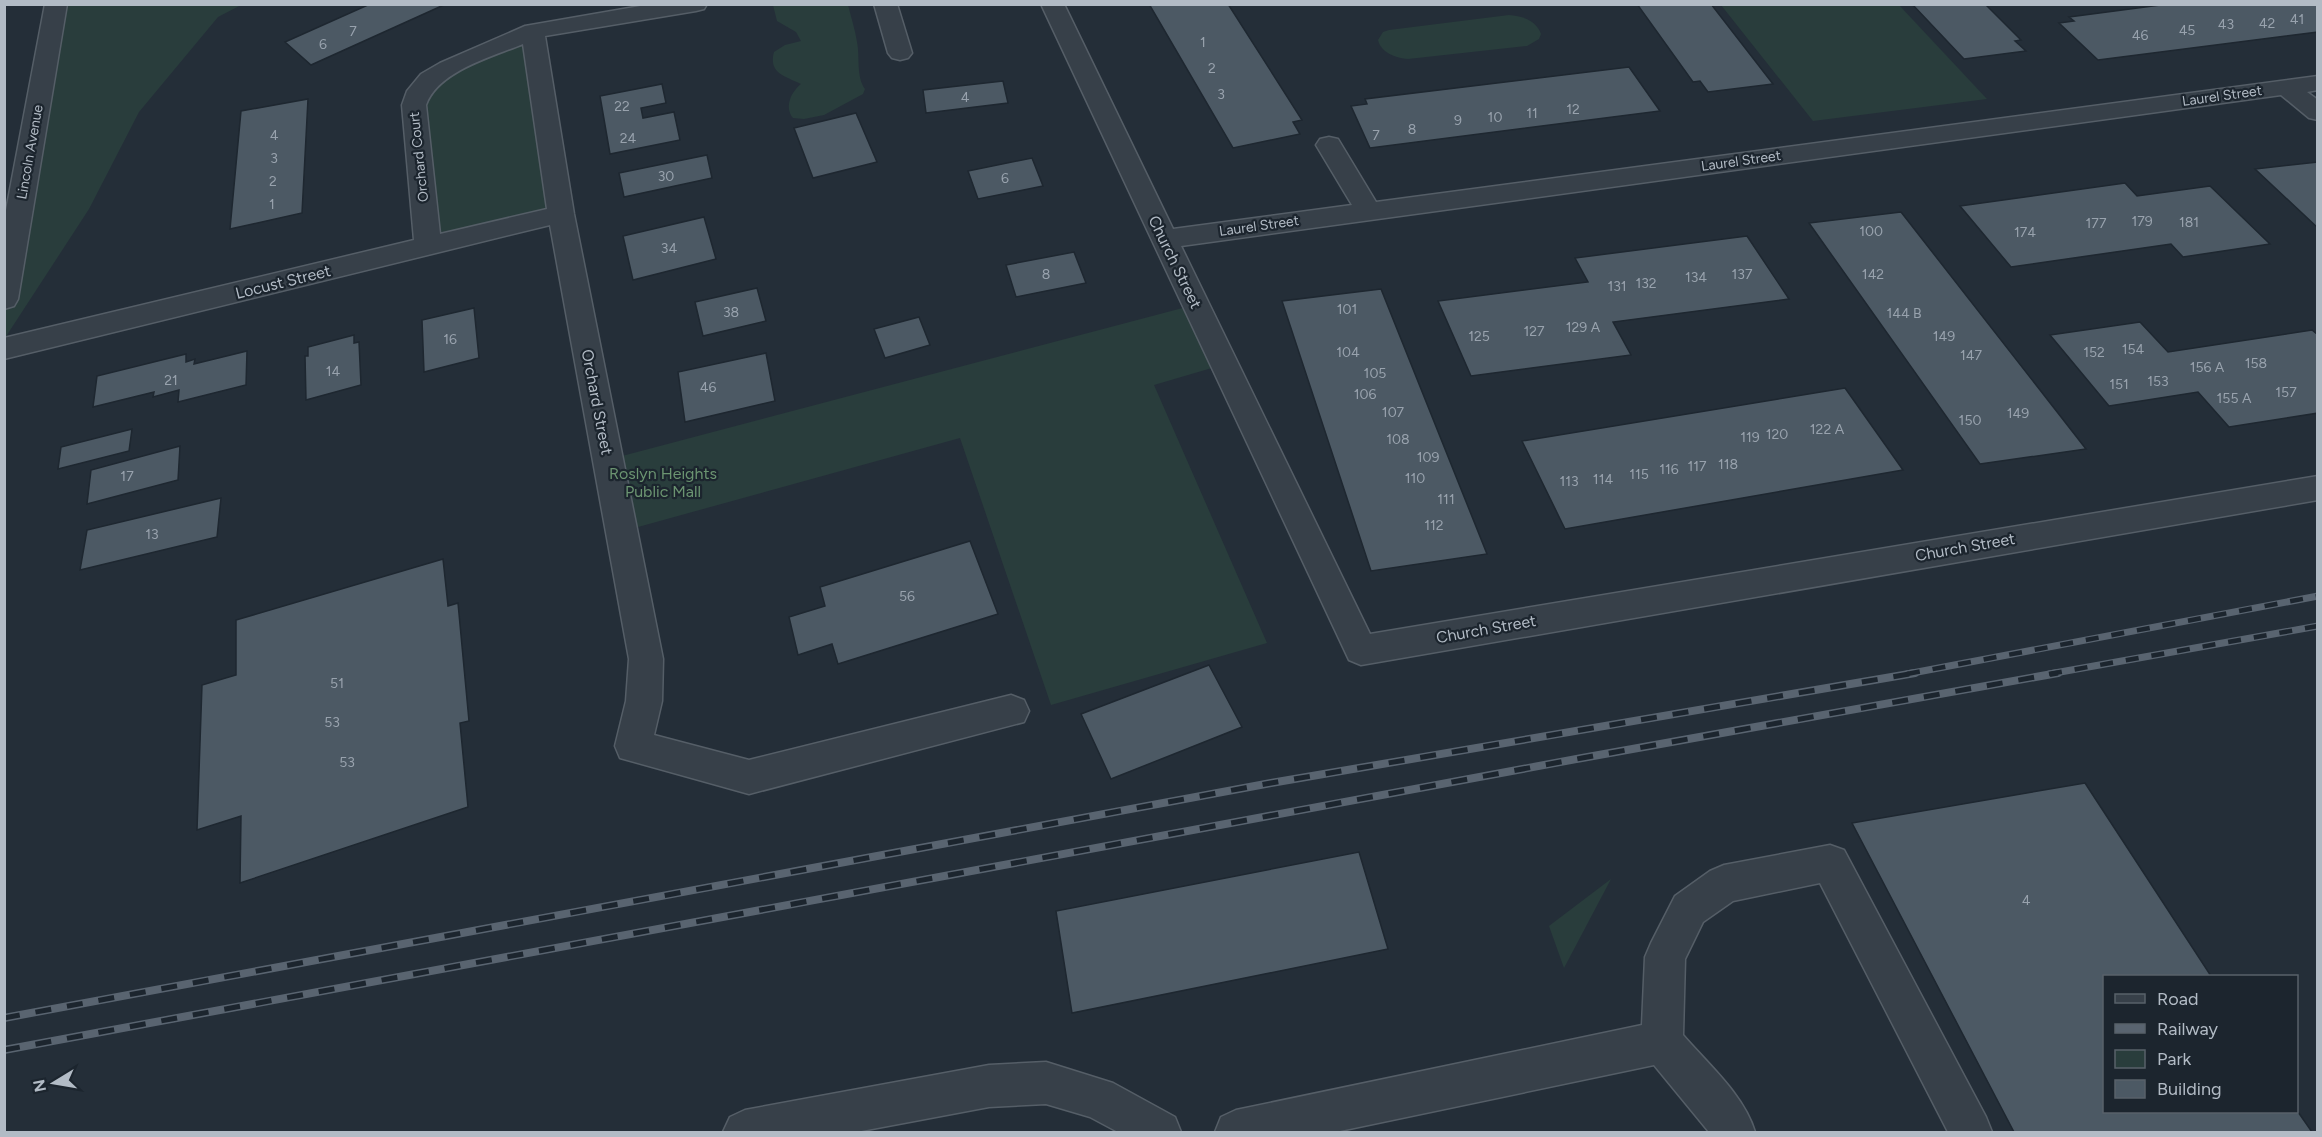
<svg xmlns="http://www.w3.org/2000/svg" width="2322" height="1137" font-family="Figtree,sans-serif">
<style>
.green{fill:#293d3c}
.building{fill:#4c5964;stroke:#1e2730;stroke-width:1.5}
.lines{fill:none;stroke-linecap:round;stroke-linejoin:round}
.minor-casing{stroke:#555e67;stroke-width:3}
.minor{fill:#374049;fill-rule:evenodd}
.rail-far1-casing{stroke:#596470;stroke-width:7}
.rail-casing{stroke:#596470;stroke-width:8}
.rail-far1{stroke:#1c252e;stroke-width:4.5;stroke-dasharray:13;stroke-linecap:butt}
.rail{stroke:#1c252e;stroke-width:5;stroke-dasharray:16;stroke-linecap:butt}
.labels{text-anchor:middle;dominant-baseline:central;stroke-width:4.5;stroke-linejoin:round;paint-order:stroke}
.number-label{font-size:14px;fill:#98a2ad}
.far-street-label{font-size:14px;fill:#b2bbc5;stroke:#1c252e}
.street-label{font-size:16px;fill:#b2bbc5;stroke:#1c252e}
.park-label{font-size:16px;fill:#6b9471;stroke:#1c252e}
</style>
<rect width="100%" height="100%" fill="#242e38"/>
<g class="green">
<path d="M56 5H241L218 17 139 112 89 209 5 338V300Z"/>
<path d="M773 5H848C851 17 855 29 857 42 860 56 856 77 865 89L863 94 824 115 804 119 793 118C784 107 791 92 801 84 785 76 768 73 774 52L785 45 801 41 796 32 777 21Z"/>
<path d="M1721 5H1899L1987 99 1813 121Z"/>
<path d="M1509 15C1522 16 1536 20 1541 34L1539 39 1527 46 1408 59C1396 58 1381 53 1378 40L1383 32 1389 30Z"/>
<path d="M533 31 561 214 428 246 419 91Z"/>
<path d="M1194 305 1222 365 1154 385 1267 643 1051 705 960 438 620 532 607 460Z"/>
<path d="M1611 879 1564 968 1549 926Z"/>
</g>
<g class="building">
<path d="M370 4H446L311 65 285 42Z"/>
<path d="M1149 4H1228L1302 120 1293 122 1300 134 1233 148Z"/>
<path d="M1637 4H1711L1773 84 1708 92 1700 81 1693 82Z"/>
<path d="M1912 4H1985L2021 40 2015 41 2026 51 1964 59Z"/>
<path d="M2168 4H2318V32L2098 60 2059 23 2074 21 2069 17Z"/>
<path d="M1629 67 1660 111 1370 148 1351 106 1367 104 1365 99Z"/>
<path d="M1003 81 1008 103 926 113 923 90Z"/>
<path d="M662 84 666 103 641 108 643 118 674 112 680 140 610 154 600 96Z"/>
<path d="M308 99 302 213 230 229 241 111Z"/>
<path d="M856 113 877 162 813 178 794 128Z"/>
<path d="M707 155 712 178 624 197 619 173Z"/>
<path d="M1032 158 1043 186 978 199 968 171Z"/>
<path d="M2318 162V228L2255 169Z"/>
<path d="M2125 183 2137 196 2210 186 2270 244 2183 257 2171 244 2011 267 1960 206Z"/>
<path d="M1901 212 2086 449 1980 464 1809 223Z"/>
<path d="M704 217 716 259 633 280 623 236Z"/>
<path d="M1747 236 1789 299 1613 322 1631 355 1471 376 1438 301 1588 282 1575 258Z"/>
<path d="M1074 252 1086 283 1016 297 1006 265Z"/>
<path d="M757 288 766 321 703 336 695 302Z"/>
<path d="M1381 289 1487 554 1371 571 1282 301Z"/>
<path d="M474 308 479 358 424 372 422 320Z"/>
<path d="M919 317 930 345 885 358 874 329Z"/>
<path d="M2140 322 2168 352 2312 330 2318 335V413L2229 427 2198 392 2109 406 2050 335Z"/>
<path d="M354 335V343L359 342 361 385 306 400 305 356H308V347Z"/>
<path d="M247 351 246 385 178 402 179 390 153 397 154 392 93 407 97 376 186 354V362L195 359 194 364Z"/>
<path d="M766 353 775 401 685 422 678 372Z"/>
<path d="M1845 388 1903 470 1565 529 1522 441Z"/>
<path d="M132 429 129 451 58 469 61 447Z"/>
<path d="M180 446 178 480 87 504 91 470Z"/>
<path d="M221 498 217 537 80 570 87 530Z"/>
<path d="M970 541 998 614 838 664 832 644 798 655 789 617 825 606 820 587Z"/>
<path d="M443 559 448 606 458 603 469 721 460 723 468 807 240 883 241 816 197 830 202 685 236 675V620Z"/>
<path d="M1209 665 1242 727 1111 779 1081 714Z"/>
<path d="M2085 783 2211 976H2104V1112H2296V1109L2312 1132H2014L1852 823Z"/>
<path d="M1359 852 1388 949 1072 1013 1056 911Z"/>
</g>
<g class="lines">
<g class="minor-casing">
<g id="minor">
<path d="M45 4H67L18 299 14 306 4 309V221Z"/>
<path d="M652 4H707L704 9 696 11 545 36 574 214 663 659 662 701 654 735 749 760 1011 695 1024 700 1029 711 1024 722 749 794 620 758 615 746 626 701 629 659 550 225 4 359V338L414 240 402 105 407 91 421 74 440 63 525 26ZM523 44 547 209 440 234 426 105C438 71 492 57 523 44Z"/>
<path d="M874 4H897L912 53 908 58 900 60 892 58 888 53Z"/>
<path d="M1041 4H1064L1173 229 1352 205 1316 145 1320 139 1329 137 1338 139 1376 202 2318 76V90L2307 92 2318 100V120L2309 118 2281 95 1181 246 1370 634 2318 476V500L1361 665 1349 660Z"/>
<path d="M1830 845 1844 850 1986 1117 1992 1132H1948L1820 883 1733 901 1703 922 1685 959 1683 1035C1708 1064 1744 1095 1755 1132H1709L1654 1065 1335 1132H1215L1221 1117 1236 1110 1642 1025 1645 957 1651 943 1675 896 1710 871 1724 865Z"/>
<path d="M1046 1062 1113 1083 1175 1117 1181 1132H1118L1090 1117 1046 1104 989 1107 856 1132H723L730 1117 745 1110 989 1065Z"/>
</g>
</g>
<use href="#minor" class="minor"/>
<g class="rail-far1-casing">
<g id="rail-far1">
<path d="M1907 674 2318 596"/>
<path d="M2049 674 2318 626"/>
</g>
</g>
<g class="rail-casing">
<g id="rail">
<path d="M4 1018 1271 783 1915 673"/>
<path d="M4 1050 1582 758 2058 673"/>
</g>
</g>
<use href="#rail-far1" class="rail-far1"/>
<use href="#rail" class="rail"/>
</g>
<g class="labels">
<g class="number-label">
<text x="2297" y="19">41</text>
<text x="2267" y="23">42</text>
<text x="2226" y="24">43</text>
<text x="2187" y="30">45</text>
<text x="353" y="31">7</text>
<text x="2140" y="35">46</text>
<text x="1203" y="42">1</text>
<text x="323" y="44">6</text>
<text x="1212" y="68">2</text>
<text x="1221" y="94">3</text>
<text x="965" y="97">4</text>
<text x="622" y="106">22</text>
<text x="1573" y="109">12</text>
<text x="1532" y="113">11</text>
<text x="1495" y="117">10</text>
<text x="1458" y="120">9</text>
<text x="1412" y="129">8</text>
<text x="274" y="135">4</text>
<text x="1376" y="135">7</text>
<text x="628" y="138">24</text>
<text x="274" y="158">3</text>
<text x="666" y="176">30</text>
<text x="1005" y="178">6</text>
<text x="273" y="181">2</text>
<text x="272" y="204">1</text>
<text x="2142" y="221">179</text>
<text x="2189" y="222">181</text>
<text x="2096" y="223">177</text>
<text x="1871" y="231">100</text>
<text x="2025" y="232">174</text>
<text x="669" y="248">34</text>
<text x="1046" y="274">8</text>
<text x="1742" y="274">137</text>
<text x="1873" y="274">142</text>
<text x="1696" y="277">134</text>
<text x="1646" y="283">132</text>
<text x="1617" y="286">131</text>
<text x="1347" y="309">101</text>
<text x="731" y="312">38</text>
<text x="1904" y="313">144 B</text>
<text x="1583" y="327">129 A</text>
<text x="1534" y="331">127</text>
<text x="1479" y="336">125</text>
<text x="1944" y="336">149</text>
<text x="450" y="339">16</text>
<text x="2133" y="349">154</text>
<text x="1348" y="352">104</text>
<text x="2094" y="352">152</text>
<text x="1971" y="355">147</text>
<text x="2256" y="363">158</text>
<text x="2207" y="367">156 A</text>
<text x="333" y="371">14</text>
<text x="1375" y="373">105</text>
<text x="171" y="380">21</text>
<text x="2158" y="381">153</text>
<text x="2119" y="384">151</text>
<text x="708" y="387">46</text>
<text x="2286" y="392">157</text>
<text x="1365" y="394">106</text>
<text x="2234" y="398">155 A</text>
<text x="1393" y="412">107</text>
<text x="2018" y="413">149</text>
<text x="1970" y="420">150</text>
<text x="1827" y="429">122 A</text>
<text x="1777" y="434">120</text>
<text x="1750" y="437">119</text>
<text x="1398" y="439">108</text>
<text x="1428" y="457">109</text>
<text x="1728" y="464">118</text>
<text x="1697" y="466">117</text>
<text x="1669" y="469">116</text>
<text x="1639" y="474">115</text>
<text x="127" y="476">17</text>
<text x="1415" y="478">110</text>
<text x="1603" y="479">114</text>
<text x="1569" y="481">113</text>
<text x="1446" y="499">111</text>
<text x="1434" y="525">112</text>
<text x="152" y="534">13</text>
<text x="907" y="596">56</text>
<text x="337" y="683">51</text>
<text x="332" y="722">53</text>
<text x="347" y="762">53</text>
<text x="2026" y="900">4</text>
</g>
<g class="far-street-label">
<text transform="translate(2222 96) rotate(-8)">Laurel Street</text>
<text transform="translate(30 152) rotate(-80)">Lincoln Avenue</text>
<text transform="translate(419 157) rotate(-96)">Orchard Court</text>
<text transform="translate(1741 161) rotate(-8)">Laurel Street</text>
<text transform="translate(1259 226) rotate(-8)">Laurel Street</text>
</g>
<g class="street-label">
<text transform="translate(1175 262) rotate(64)">Church Street</text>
<text transform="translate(283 282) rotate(-14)">Locust Street</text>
<text transform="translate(597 402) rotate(79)">Orchard Street</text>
<text transform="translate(1965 547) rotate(-10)">Church Street</text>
<text transform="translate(1486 629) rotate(-10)">Church Street</text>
</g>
<g class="park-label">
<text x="663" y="473">Roslyn Heights<tspan x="663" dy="18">Public Mall</tspan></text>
</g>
</g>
<rect width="2322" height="1137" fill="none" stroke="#b2bbc5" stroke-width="12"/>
<rect x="2103" y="975" width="195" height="138" fill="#1c252e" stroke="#58616a" stroke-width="1.5"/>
<rect x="2115" y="994" width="30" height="9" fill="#374049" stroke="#58616a" stroke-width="1.5"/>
<text x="2157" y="1005" font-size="18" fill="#b2bbc5">Road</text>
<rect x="2115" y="1024" width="30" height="9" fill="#596470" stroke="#58616a" stroke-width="1.5"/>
<text x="2157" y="1035" font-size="18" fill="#b2bbc5">Railway</text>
<rect x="2115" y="1050" width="30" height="18" fill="#293d3c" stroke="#58616a" stroke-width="1.5"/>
<text x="2157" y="1065" font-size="18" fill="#b2bbc5">Park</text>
<rect x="2115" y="1080" width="30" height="18" fill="#4c5964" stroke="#58616a" stroke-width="1.5"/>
<text x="2157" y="1095" font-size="18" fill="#b2bbc5">Building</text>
<g transform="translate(54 1083) rotate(259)" stroke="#1c252e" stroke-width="4.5" paint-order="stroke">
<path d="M0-4.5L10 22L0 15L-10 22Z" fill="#b2bbc5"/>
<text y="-9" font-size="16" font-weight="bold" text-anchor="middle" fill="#b2bbc5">N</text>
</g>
</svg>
